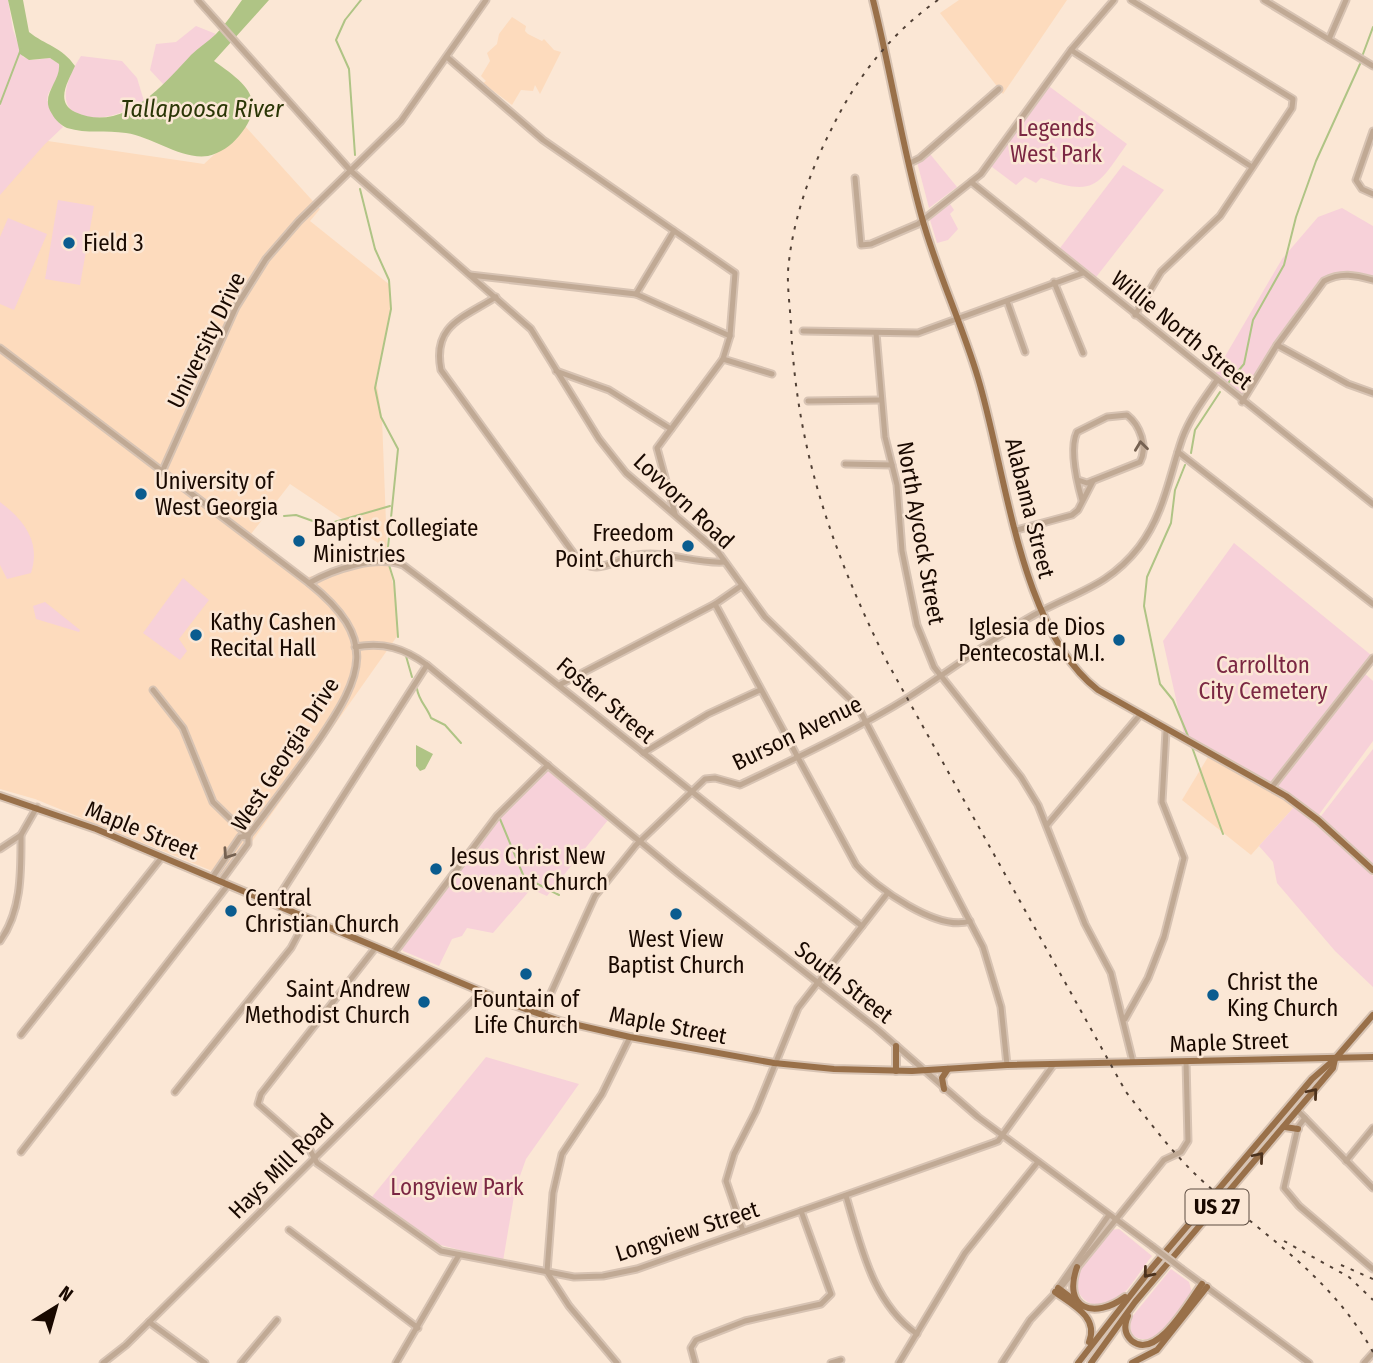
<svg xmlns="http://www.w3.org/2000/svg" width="1373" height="1363" font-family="'Fira Sans Condensed',sans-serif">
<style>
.built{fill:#fddbbd}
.green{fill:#f7d1d9}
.water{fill:#afc485}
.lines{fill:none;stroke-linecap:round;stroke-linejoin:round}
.stream{stroke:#afc485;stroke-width:2}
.minor-casing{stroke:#d7c3b3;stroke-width:9}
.major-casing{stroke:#d7c3b3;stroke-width:10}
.minor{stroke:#c0a994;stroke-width:5}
.major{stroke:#997049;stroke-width:6}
.rail{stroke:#514035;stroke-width:2;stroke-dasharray:3.5 7;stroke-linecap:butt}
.minor-bridge-casing{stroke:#d7c3b3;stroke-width:9;stroke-linecap:butt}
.minor-bridge{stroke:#c0a994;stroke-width:5}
.oneway{stroke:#756151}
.oneway2{stroke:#4c321d}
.poi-dot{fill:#0a5c8f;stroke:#fbe7d5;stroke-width:2.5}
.labels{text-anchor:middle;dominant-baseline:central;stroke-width:5;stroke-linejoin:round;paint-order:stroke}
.shield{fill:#fbe7d5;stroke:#5d4c40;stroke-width:2}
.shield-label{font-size:21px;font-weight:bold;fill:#190900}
.park-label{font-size:23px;fill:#7b2743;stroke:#fbe7d5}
.poi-label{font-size:23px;fill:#190900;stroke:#fbe7d5;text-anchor:start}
.street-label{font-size:23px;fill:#190900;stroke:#fbe7d5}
.water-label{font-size:24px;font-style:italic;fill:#2a3606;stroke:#fbe7d5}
</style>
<rect width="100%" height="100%" fill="#fbe7d5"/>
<g class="built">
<path d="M959 0H1067L1003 94 940 13Z"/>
<path d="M512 17 526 26 525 31 528 34 542 41 544 39 554 50 561 52 540 94 535 85 533 91 521 90 512 105 483 83 486 81 481 76 490 61 487 53 497 44 499 34Z"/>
<path d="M245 126 320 209 310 221 390 285 391 309 376 379 382 418 387 549 290 484 251 534 308 577 387 558 396 597 398 635 227 877 35 799 0 789V134L204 164Z"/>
<path d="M1208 757 1295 806 1251 855 1182 800Z"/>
</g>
<g class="green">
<path d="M0 0H8L13 30 23 57 33 60 50 58 59 64C62 94 29 87 63 127L44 145 0 195Z"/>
<path d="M196 26 216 34 164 85 150 70 156 44 176 42Z"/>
<path d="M81 56 122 61 137 78 144 101C98 131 37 124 81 56Z"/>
<path d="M1046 84 1127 144C1097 186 1096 197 1041 178L1036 183 1025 177 1016 185 988 164Z"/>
<path d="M930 154 957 187 929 208 917 162Z"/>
<path d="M1123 165 1164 190 1093 281 1057 252Z"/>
<path d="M58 200 94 206 80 285 45 279Z"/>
<path d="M950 204 954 210 950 214 958 229 948 240 937 243 930 220Z"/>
<path d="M1342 208 1373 226V280L1346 275 1324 281 1242 402 1213 377 1282 259 1318 217Z"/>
<path d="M8 218 47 234 14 310 0 304V237Z"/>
<path d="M0 502C24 520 41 542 31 573L7 579 0 565Z"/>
<path d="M1234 543 1371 655 1360 669 1373 681V741L1318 816 1271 782 1184 735 1163 641Z"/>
<path d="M183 578 209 600 179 639 187 651 180 660 143 633Z"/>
<path d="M45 602 80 630 79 632 36 619 33 606Z"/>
<path d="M1373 749V869L1318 820Z"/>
<path d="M547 770 608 820 547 896 531 889 493 933 467 928 462 936 452 939 439 966 403 951 401 947 502 814Z"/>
<path d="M1295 806 1373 876V987L1335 951 1277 883 1273 862 1259 846Z"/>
<path d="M486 1057 579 1084 526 1159 515 1190 503 1261 433 1243 371 1198Z"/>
<path d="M1119 1229 1152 1256C1141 1269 1131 1288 1118 1299 1096 1317 1066 1295 1080 1269 1087 1255 1100 1242 1109 1230Z"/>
<path d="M1171 1269 1189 1282 1192 1293C1178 1310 1155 1356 1130 1333L1131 1318Z"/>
</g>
<g class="water">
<path d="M8 0H23L29 32C45 45 62 47 75 66 69 80 54 102 75 112 123 134 162 86 191 55 199 47 208 42 216 34 226 24 234 11 242 0H269L214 61C245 83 269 100 239 136 231 146 220 153 208 156 181 160 153 137 126 133 106 130 87 134 67 128 62 126 55 120 52 114 39 95 61 82 59 64L50 58 29 60 20 54Z"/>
<path d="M416 745 433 754 425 769 420 771 416 766Z"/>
</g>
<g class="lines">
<g class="stream">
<path d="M1363 54 1373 27"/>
<path d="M0 104 21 49"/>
<path d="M355 155 349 69 336 40 345 20 361 0"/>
<path d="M360 189 375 249 389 280 391 309 375 388 381 417 398 449 387 557"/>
<path d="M1229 382 1244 364 1253 320 1284 265 1296 217 1316 161 1360 64"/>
<path d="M1191 453 1195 430 1220 392"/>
<path d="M1185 465 1175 490 1171 523 1147 577 1144 606 1160 684 1173 700 1188 736"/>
<path d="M284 516 296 515 324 525 390 506"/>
<path d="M389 565 394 581 398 637"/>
<path d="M406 656 412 677"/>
<path d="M417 689C419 701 427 707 431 718L445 725 461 743"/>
<path d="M1192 747 1223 834"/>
<path d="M500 819 524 877 559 895"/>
</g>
<g class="minor-casing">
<g id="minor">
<path d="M198 0 351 171 531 329 599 439 626 473 718 552 765 617 858 707 983 947 1001 1007 1007 1065"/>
<path d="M1131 0 1293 99 1292 108 1220 216 1161 272 1135 315"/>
<path d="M1264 0 1373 66"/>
<path d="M1329 39 1346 0"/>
<path d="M1071 50 1252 167"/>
<path d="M447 57 543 140 735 273 730 336 723 359 657 448 675 514"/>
<path d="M1373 131 1356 180 1362 189 1373 194"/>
<path d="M910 163 920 158 999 89"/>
<path d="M855 178 861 245 871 244 918 224 981 174 1071 50 1114 0"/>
<path d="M971 182 1373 504"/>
<path d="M470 275 636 294 730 336"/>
<path d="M1054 282 1083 353"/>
<path d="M636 294 674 231"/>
<path d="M496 297C463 318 432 325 441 370L577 558C596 578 614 559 637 555 666 550 695 564 724 562"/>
<path d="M1007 301 1025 352"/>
<path d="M803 331 918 333 1083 273"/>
<path d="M876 333 885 437 897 485 902 551 917 625 934 667 1021 777 1038 805 1085 924 1111 973 1133 1062"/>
<path d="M1277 345 1348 384 1373 393"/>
<path d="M0 348 309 583C379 639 363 675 319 740 296 773 272 804 248 836V844L221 881"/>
<path d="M723 359 772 374"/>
<path d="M556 371 609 390 671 429"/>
<path d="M808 401 881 400"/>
<path d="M1242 402 1277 345 1324 281C1341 272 1355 275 1373 280"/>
<path d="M1178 452 1373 604"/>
<path d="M845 464 892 465"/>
<path d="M162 472 236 307 266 259 299 221 401 121 486 0"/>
<path d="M1078 480 1087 483 1140 462C1148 447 1140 425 1127 415L1107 417 1077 432C1069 449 1077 482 1082 500"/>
<path d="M1017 530 1072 515 1078 510 1093 481"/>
<path d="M309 583C334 569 376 555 403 565 559 682 708 807 862 926"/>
<path d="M715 604 856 865C876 888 938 932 970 921"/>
<path d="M355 647C384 642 404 648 427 665L679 874 876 1028 978 1117 1152 1246"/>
<path d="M561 684 715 604 741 586"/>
<path d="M153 690 183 728 213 802 248 836"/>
<path d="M643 753 708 714 760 690"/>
<path d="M1272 787 1373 658"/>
<path d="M1047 825 1139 716"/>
<path d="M0 849 21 835 37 807"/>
<path d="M212 878 240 837 248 836"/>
<path d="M274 904 427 665"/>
<path d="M0 941C22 911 21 871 21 835"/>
<path d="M376 947 261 1094 258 1104 310 1150 317 1163 441 1251 574 1277 603 1276 637 1269 993 1143 998 1141 1054 1064"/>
<path d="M393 954 497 816 548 765"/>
<path d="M541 1015 595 896 636 845 705 779 715 778 740 785C796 758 856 730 909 697 951 670 991 639 1034 615 1075 592 1108 587 1139 547 1164 514 1169 477 1182 439 1190 417 1204 399 1217 380"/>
<path d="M1125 1019 1148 978 1164 937 1184 858 1162 802 1166 731"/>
<path d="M21 1035 162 857"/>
<path d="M175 1092 291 948 307 918"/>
<path d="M1298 1111 1373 1188"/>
<path d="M1305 1118 1298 1127 1284 1188 1299 1206 1373 1269"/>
<path d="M21 1152 228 885"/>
<path d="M1346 1161 1373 1128"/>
<path d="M846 1196C861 1246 872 1302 917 1334"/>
<path d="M289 1230 418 1328"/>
<path d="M743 1231 726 1181 734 1154 756 1111 798 1008 887 894"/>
<path d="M1182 1269 1309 1363"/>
<path d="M1058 1288 1109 1215"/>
<path d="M149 1322 205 1363"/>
<path d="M103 1363 126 1345 482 992"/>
<path d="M241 1363 277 1320"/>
<path d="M396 1363 459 1255"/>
<path d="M617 1363 569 1306 547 1272 553 1193 562 1154 602 1094 630 1037"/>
<path d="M695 1363 691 1348 696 1340 745 1321 821 1304 831 1294 801 1211"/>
<path d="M831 1363 841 1360"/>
<path d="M899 1363 965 1253 1038 1162"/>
<path d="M1002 1363 1030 1320 1063 1285 1164 1160 1181 1152 1188 1141 1186 1061"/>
<path d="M1364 1363 1373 1353"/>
</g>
</g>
<g class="major-casing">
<g id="major">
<path d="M873 0C891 72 902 146 922 218 937 272 962 324 978 378 1006 470 1019 629 1098 690L1286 796 1318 820 1373 870"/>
<path d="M0 796 96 829 511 1004 560 1021 630 1037 774 1063 834 1069 912 1071 1007 1065 1373 1057"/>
<path d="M896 1046V1071"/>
<path d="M944 1089 942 1078 948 1069"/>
<path d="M1285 1127 1298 1129"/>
<path d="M1077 1267C1062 1309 1094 1320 1125 1297"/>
<path d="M1058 1288 1074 1300"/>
<path d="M1055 1292C1073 1305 1099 1317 1089 1342"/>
<path d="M1128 1316C1124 1325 1124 1334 1132 1341 1157 1361 1190 1300 1202 1284"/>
<path d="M1078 1363 1151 1269 1312 1079 1335 1059 1373 1015"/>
<path d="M1091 1363 1135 1302 1333 1068 1335 1059"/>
<path d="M1132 1363 1157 1350 1207 1287"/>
</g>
</g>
<use href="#minor" class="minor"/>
<use href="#major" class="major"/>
<g class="rail">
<path d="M938 0C891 33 856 78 831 130 811 169 794 217 789 261 786 281 790 305 791 325 796 448 832 551 886 660L1126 1092C1151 1124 1176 1158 1207 1185 1270 1240 1331 1277 1373 1352"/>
<path d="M1284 1241 1349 1277 1373 1300"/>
<path d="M1341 1265 1373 1279"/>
</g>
<g class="minor-bridge-casing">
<path id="minor-bridge" d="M1152 1246 1182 1269"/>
</g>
<use href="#minor-bridge" class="minor-bridge"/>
</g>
<defs><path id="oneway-chevron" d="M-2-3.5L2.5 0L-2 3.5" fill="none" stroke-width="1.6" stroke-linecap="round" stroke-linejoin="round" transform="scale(1.75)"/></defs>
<g class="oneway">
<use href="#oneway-chevron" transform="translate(1141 446) rotate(-97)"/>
<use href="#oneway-chevron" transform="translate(228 854) rotate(124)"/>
</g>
<g class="oneway2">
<use href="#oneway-chevron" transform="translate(1313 1093) rotate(-50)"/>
<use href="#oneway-chevron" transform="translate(1259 1157) rotate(-50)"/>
<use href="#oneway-chevron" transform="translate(1148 1273) rotate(129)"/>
</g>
<g class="poi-dot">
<circle cx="69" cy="243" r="7"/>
<circle cx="141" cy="494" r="7"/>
<circle cx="299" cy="541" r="7"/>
<circle cx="688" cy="546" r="7"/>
<circle cx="196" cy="635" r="7"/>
<circle cx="1119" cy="640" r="7"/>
<circle cx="436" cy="869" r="7"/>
<circle cx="231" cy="911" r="7"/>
<circle cx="676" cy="914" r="7"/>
<circle cx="526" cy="974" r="7"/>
<circle cx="1213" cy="995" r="7"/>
<circle cx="424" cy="1002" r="7"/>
</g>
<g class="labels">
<rect class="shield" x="1185.5" y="1189.5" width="63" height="35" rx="5"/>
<g class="shield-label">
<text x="1217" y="1207">US 27</text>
</g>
<g class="park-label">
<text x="1056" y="128">Legends<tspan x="1056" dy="26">West Park</tspan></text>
<text x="1263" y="665">Carrollton<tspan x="1263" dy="26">City Cemetery</tspan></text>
<text x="457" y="1187">Longview Park</text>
</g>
<g class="poi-label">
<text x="83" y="243">Field 3</text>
<text x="155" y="481">University of<tspan x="155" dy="26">West Georgia</tspan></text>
<text x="313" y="528">Baptist Collegiate<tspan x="313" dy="26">Ministries</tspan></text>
<text x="674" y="533" text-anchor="end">Freedom<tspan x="674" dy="26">Point Church</tspan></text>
<text x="210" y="622">Kathy Cashen<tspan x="210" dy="26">Recital Hall</tspan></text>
<text x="1105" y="627" text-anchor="end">Iglesia de Dios<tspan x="1105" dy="26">Pentecostal M.I.</tspan></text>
<text x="450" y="856">Jesus Christ New<tspan x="450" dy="26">Covenant Church</tspan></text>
<text x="245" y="898">Central<tspan x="245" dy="26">Christian Church</tspan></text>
<text x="676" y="939" text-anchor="middle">West View<tspan x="676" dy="26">Baptist Church</tspan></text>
<text x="1227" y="982">Christ the<tspan x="1227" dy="26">King Church</tspan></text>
<text x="410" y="989" text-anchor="end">Saint Andrew<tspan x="410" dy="26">Methodist Church</tspan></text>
<text x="526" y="999" text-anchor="middle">Fountain of<tspan x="526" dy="26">Life Church</tspan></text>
</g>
<g class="street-label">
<text transform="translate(1182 330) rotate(39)">Willie North Street</text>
<text transform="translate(206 340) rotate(-64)">University Drive</text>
<text transform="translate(684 501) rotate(43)">Lovvorn Road</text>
<text transform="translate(1030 508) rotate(76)">Alabama Street</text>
<text transform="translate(921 533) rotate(80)">North Aycock Street</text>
<text transform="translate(606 700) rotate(40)">Foster Street</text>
<text transform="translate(797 733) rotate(-26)">Burson Avenue</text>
<text transform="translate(285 754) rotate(-57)">West Georgia Drive</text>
<text transform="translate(142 830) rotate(22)">Maple Street</text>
<text transform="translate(844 982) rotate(38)">South Street</text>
<text transform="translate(668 1025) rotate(11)">Maple Street</text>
<text transform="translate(1229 1042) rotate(-2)">Maple Street</text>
<text transform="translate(281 1166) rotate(-45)">Hays Mill Road</text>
<text transform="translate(687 1231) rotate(-18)">Longview Street</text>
</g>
<g class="water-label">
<text x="202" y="109">Tallapoosa River</text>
</g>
</g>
<g transform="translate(56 1307) rotate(37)" stroke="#fbe7d5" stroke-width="5" paint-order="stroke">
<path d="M0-5L12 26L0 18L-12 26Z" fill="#190900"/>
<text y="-10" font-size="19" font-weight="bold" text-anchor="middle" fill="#190900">N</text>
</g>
</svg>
